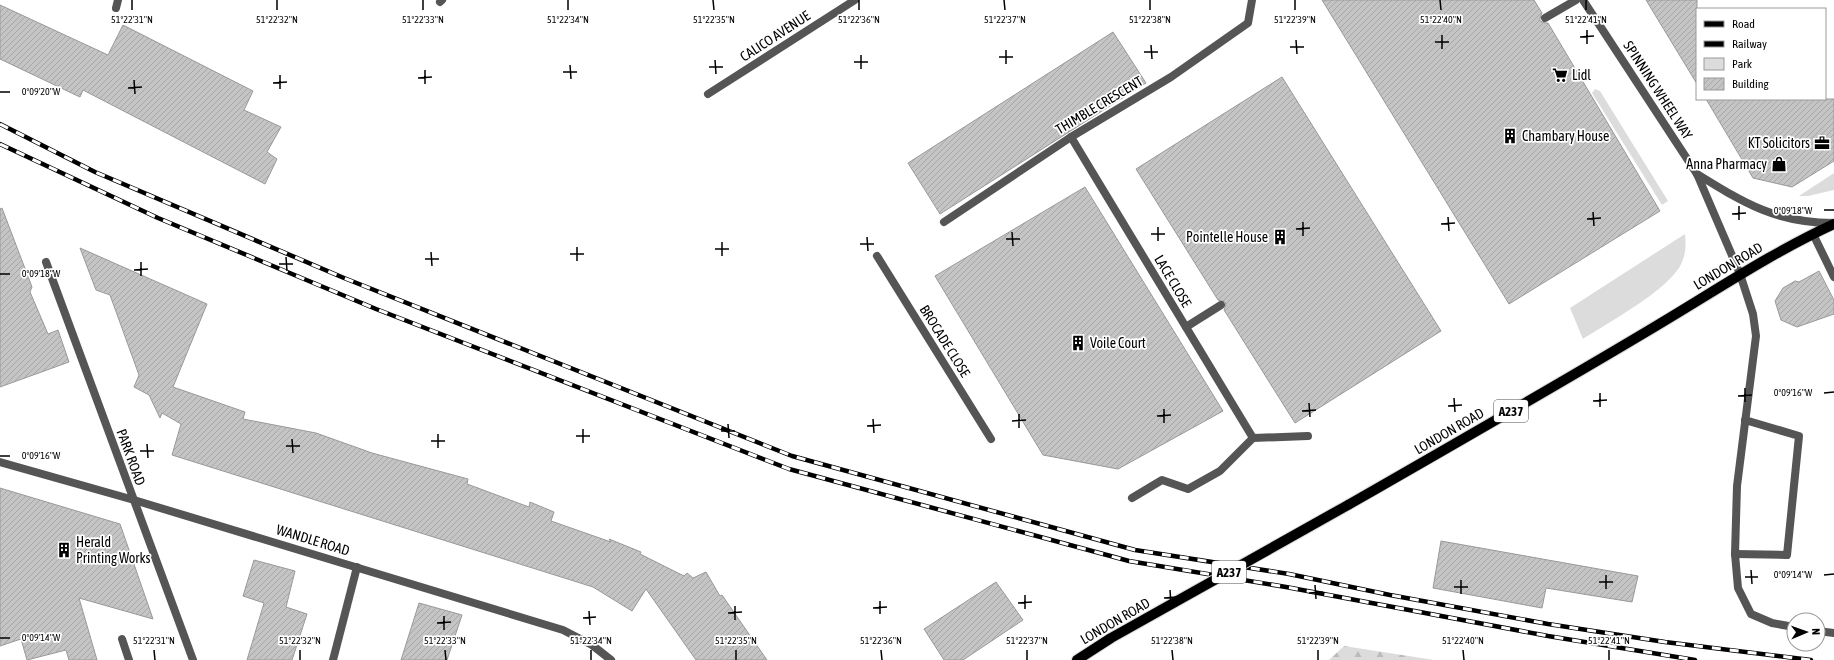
<svg xmlns="http://www.w3.org/2000/svg" width="1834" height="660" font-family="'Asap Condensed',sans-serif">
<style>
.green{fill:#dcdcdc}
.forest{fill:url(#forest-firs)}
.building{fill:url(#building-hatch);stroke:#999}
.lines{fill:none;stroke-linecap:round;stroke-linejoin:round}
.primary-casing{stroke:#dbdbdb;stroke-width:12}
.lane{stroke:#555;stroke-width:8}
.street{stroke:#555;stroke-width:8}
.primary{stroke:#000;stroke-width:10}
.rail-casing{stroke:#000;stroke-width:4.5}
.rail{stroke:#fff;stroke-width:3;stroke-dasharray:9;stroke-linecap:butt}
.primary-bridge-casing{stroke:#dbdbdb;stroke-width:12;stroke-linecap:butt}
.primary-bridge{stroke:#000;stroke-width:10}
.ticks{fill:none;stroke:#000;stroke-width:1.5}
.labels{text-anchor:middle;dominant-baseline:central;stroke-width:3.5;stroke-linejoin:round;paint-order:stroke}
.shield{fill:#fff;stroke:#4c4c4c;stroke-width:1}
.shield-label{font-size:13px;font-weight:bold;fill:#000}
.street-label{font-size:14px;fill:#000;stroke:#fff}
.poi-label{font-size:14px;fill:#000;stroke:#fff;text-anchor:start}
.ticks-label{font-size:10px;text-anchor:middle;fill:#000;stroke:#fff;stroke-width:3.5;stroke-linejoin:round;paint-order:stroke}
</style>
<defs>
<pattern id="forest-firs" width="22" height="20" patternUnits="userSpaceOnUse"><rect width="22" height="20" fill="#dcdcdc"/><path d="M5 1l3.5 6h-7zM16 11l3.5 6h-7z" fill="#bbb"/></pattern>
<pattern id="building-hatch" width="6" height="6" patternUnits="userSpaceOnUse"><rect width="6" height="6" fill="#c4c4c4"/><path d="M-1 1l2-2M0 6l6-6M5 7l2-2" fill="none" stroke="#a7a7a7"/></pattern>
</defs>
<rect width="100%" height="100%" fill="#fff"/>
<g class="green">
<path d="M1595 89 1600 91 1668 201 1662 205 1592 93Z"/>
<path d="M1834 173V190L1808 196H1799Z"/>
<path d="M1685 234C1686 244 1686 253 1682 262 1671 289 1609 322 1583 339L1570 308Z"/>
</g>
<path class="forest" d="M1344 646 1434 660H1329Z"/>
<g class="building">
<path d="M1322 0H1534L1542 13 1540 18V21L1545 23H1548L1660 211 1509 304Z"/>
<path d="M1646 0H1697V84Z"/>
<path d="M0 5 108 55 123 25 253 91 244 110 281 127 267 152 277 159 265 184 83 90 80 97 0 59Z"/>
<path d="M1113 32 1146 83 940 214 908 163Z"/>
<path d="M1282 77 1441 331 1295 423 1224 310 1226 305 1225 302 1218 300 1136 169Z"/>
<path d="M1706 99H1834V161L1792 187 1753 178Z"/>
<path d="M1085 187 1223 411 1118 469 1043 455 935 276Z"/>
<path d="M2 208 32 287 30 292 48 334 58 330 69 362 0 387V209Z"/>
<path d="M80 248 207 304 173 387 245 412 243 419 316 433 372 453 468 479 467 484 529 507 530 502 554 512 551 521 611 542 609 539 641 552 640 554 684 576 687 573 693 578 706 572 720 596 722 595 767 660H696L646 589 632 611 593 587 172 455 181 424 162 413 160 418 149 395 134 387 139 375 110 295 96 290Z"/>
<path d="M1819 271 1834 300V314L1797 327 1781 320 1775 301 1783 288 1795 281 1799 282Z"/>
<path d="M0 488 120 524 153 619 79 598 97 660H69L66 650 27 660 21 639 0 646Z"/>
<path d="M1441 541 1638 576 1632 602 1546 588 1542 608 1433 588Z"/>
<path d="M254 560 295 571 286 607 307 614 292 660H247L264 603 243 596Z"/>
<path d="M996 582 1023 620 963 660H944L924 629Z"/>
<path d="M419 603 462 615 447 660H401Z"/>
</g>
<g class="lines">
<g class="primary-casing">
<g id="primary">
<path d="M1348 505C1451 446 1554 387 1656 326 1715 291 1771 253 1834 224"/>
<path d="M1077 660 1111 638"/>
</g>
</g>
<g class="lane">
<path d="M1545 18 1576 0"/>
<path d="M1813 234 1834 277"/>
<path d="M1740 274 1753 314 1756 336 1737 486 1735 554 1738 588 1751 614 1772 623 1794 627"/>
<path d="M1186 327 1221 305"/>
<path d="M1735 554 1787 555 1799 436 1745 420"/>
<path d="M1818 631 1834 633"/>
<path d="M122 639 129 660"/>
</g>
<g class="street">
<path d="M1583 0 1697 174 1740 274"/>
<path d="M440 2 442 0"/>
<path d="M116 8 118 0"/>
<path d="M708 94 855 0"/>
<path d="M1071 137 1253 438 1220 471 1188 489 1162 480 1132 498"/>
<path d="M1697 174C1744 203 1776 223 1834 223"/>
<path d="M944 222 1071 137 1171 77 1248 23 1252 0"/>
<path d="M877 256 991 439"/>
<path d="M46 262 193 660"/>
<path d="M1253 438 1308 436"/>
<path d="M0 462 134 500 563 630 592 645 611 660"/>
<path d="M333 660 357 567"/>
</g>
<use href="#primary" class="primary"/>
<g class="rail-casing">
<g id="rail">
<path d="M0 124 95 172 344 278 792 456 1135 550 1289 574 1390 595 1548 624 1665 642 1811 660"/>
<path d="M0 144 158 218 376 309 789 469 1129 561 1286 587 1548 636 1695 660"/>
</g>
</g>
<use href="#rail" class="rail"/>
<g class="primary-bridge-casing">
<path id="primary-bridge" d="M1111 638 1348 505"/>
</g>
<use href="#primary-bridge" class="primary-bridge"/>
</g>
<path class="ticks" d="M132 0V10M277 0V10M423 0V10M568 0V10M713 0 714 10M859 0V10M1004 0 1005 10M1150 0V10M1295 0V10M1440 0 1441 10M1586 0V10M1587 30V44M1442 35V49M1580 37 1594 36M1296 40 1297 54M1435 42H1449M1151 45 1152 59M1290 47H1304M1006 50V64M1144 52H1158M861 55V69M999 57H1013M715 60 716 74M854 62H868M570 65 571 79M709 67H723M425 70V84M563 72H577M280 75V89M418 78 432 77M134 80 135 94M273 83 287 82M128 88 142 87M0 92H10M1739 206V220M1824 210H1834M1593 212 1594 226M1732 214 1746 213M1448 217 1449 231M1587 219 1601 218M1303 222V236M1441 224 1455 223M1158 227V241M1296 229 1310 228M1012 232 1013 246M1151 234H1165M867 237 868 251M1006 239H1020M722 242V256M860 244H874M577 247V261M715 249H729M431 252 432 266M570 254H584M286 257 287 271M425 259H439M141 262V276M279 264H293M134 270 148 269M0 274H10M1745 388V402M1600 393V407M1824 393 1834 392M1738 396 1752 395M1454 398 1455 412M1593 401 1607 400M1309 403 1310 417M1448 406 1462 405M1164 409V423M1302 411 1316 410M1019 414V428M1157 416 1171 415M873 419 874 433M1012 421 1026 420M728 424 729 438M867 426 881 425M583 429V443M721 431H735M438 434V448M576 436H590M292 439 293 453M431 441H445M147 444 148 458M286 446H300M140 451H154M0 456H10M1751 570 1752 584M1606 575V589M1824 575 1834 574M1745 577H1758M1461 580V594M1599 582H1613M1315 585 1316 599M1454 587H1468M1170 590 1171 604M1309 593 1323 592M1025 595V609M1164 598 1177 597M880 601V614M1018 603 1032 602M735 606V620M873 608 887 607M589 611 590 625M728 613 742 612M444 616V630M583 618 596 617M437 623 451 622M0 638H10M154 650 155 660M300 650V660M445 650 446 660M591 650V660M736 650V660M881 650 882 660M1027 650V660M1172 650 1173 660M1318 650V660M1463 650 1464 660M1609 650V660"/>
<defs>
<g id="supermarket-bare" transform="scale(1.2)"><path d="M-6-5.5h2.5l.6 2H6L4.5 2H-2.5L-4.4-4H-6ZM-1.5 3.2a1.3 1.3 0 1 0 .1 0ZM3 3.2a1.3 1.3 0 1 0 .1 0Z" fill="#000" stroke="#fff" stroke-width="2.5" paint-order="stroke"/></g>
<g id="building-bare" transform="scale(1.2)"><path d="M-4-6H4V6H1V3H-1V6H-4ZM-2.5-4.3h1.7v1.8h-1.7ZM.8-4.3h1.7v1.8H.8ZM-2.5-1h1.7V.8h-1.7ZM.8-1h1.7V.8H.8Z" fill="#000" stroke="#fff" stroke-width="2.5" paint-order="stroke"/></g>
<g id="office-bare" transform="scale(1.2)"><path d="M-6-3h4V-5.5h4V-3h4V5H-6ZM-1-4.5V-3h2v-1.5ZM-6 0V1H6V0Z" fill="#000" stroke="#fff" stroke-width="2.5" paint-order="stroke"/></g>
<g id="shop-bare" transform="scale(1.2)"><path d="M-5-2.5h2.3a2.7 3.5 0 0 1 5.4 0H5L5.5 6h-11ZM-1.5-2.5h3a1.5 2.3 0 0 0-3 0Z" fill="#000" stroke="#fff" stroke-width="2.5" paint-order="stroke"/></g>
</defs>
<g fill-rule="evenodd">
<use href="#supermarket-bare" x="1560" y="75"/>
<use href="#building-bare" x="1510" y="136"/>
<use href="#office-bare" x="1822" y="143"/>
<use href="#shop-bare" x="1779" y="164"/>
<use href="#building-bare" x="1280" y="237"/>
<use href="#building-bare" x="1078" y="343"/>
<use href="#building-bare" x="64" y="550"/>
</g>
<g class="labels">
<g class="shield">
<rect x="1494" y="400" width="34" height="22" rx="3"/>
<rect x="1212" y="561" width="34" height="22" rx="3"/>
</g>
<g class="shield-label">
<text x="1511" y="411">A237</text>
<text x="1229" y="572">A237</text>
</g>
<g class="street-label">
<text transform="translate(775 36) rotate(-33)">CALICO AVENUE</text>
<text transform="translate(1658 90) rotate(57)">SPINNING WHEEL WAY</text>
<text transform="translate(1099 105) rotate(-31)">THIMBLE CRESCENT</text>
<text transform="translate(1728 266) rotate(-31)">LONDON ROAD</text>
<text transform="translate(1173 281) rotate(59)">LACE CLOSE</text>
<text transform="translate(945 341) rotate(58)">BROCADE CLOSE</text>
<text transform="translate(1449 431) rotate(-30)">LONDON ROAD</text>
<text transform="translate(131 457) rotate(70)">PARK ROAD</text>
<text transform="translate(313 540) rotate(17)">WANDLE ROAD</text>
<text transform="translate(1115 621) rotate(-30)">LONDON ROAD</text>
</g>
<g class="poi-label">
<text x="1572" y="75">Lidl</text>
<text x="1522" y="136">Chambary House</text>
<text x="1810" y="143" text-anchor="end">KT Solicitors</text>
<text x="1767" y="164" text-anchor="end">Anna Pharmacy</text>
<text x="1268" y="237" text-anchor="end">Pointelle House</text>
<text x="1090" y="343">Voile Court</text>
<text x="76" y="542">Herald<tspan x="76" dy="16">Printing Works</tspan></text>
</g>
</g>
<g class="ticks-label">
<text x="132" y="23">51°22'31"N</text>
<text x="277" y="23">51°22'32"N</text>
<text x="423" y="23">51°22'33"N</text>
<text x="568" y="23">51°22'34"N</text>
<text x="714" y="23">51°22'35"N</text>
<text x="859" y="23">51°22'36"N</text>
<text x="1005" y="23">51°22'37"N</text>
<text x="1150" y="23">51°22'38"N</text>
<text x="1295" y="23">51°22'39"N</text>
<text x="1441" y="23">51°22'40"N</text>
<text x="1586" y="23">51°22'41"N</text>
<text x="41" y="95">0°09'20"W</text>
<text x="1793" y="214">0°09'18"W</text>
<text x="41" y="277">0°09'18"W</text>
<text x="1793" y="396">0°09'16"W</text>
<text x="41" y="459">0°09'16"W</text>
<text x="1793" y="578">0°09'14"W</text>
<text x="41" y="641">0°09'14"W</text>
<text x="154" y="644">51°22'31"N</text>
<text x="300" y="644">51°22'32"N</text>
<text x="445" y="644">51°22'33"N</text>
<text x="591" y="644">51°22'34"N</text>
<text x="736" y="644">51°22'35"N</text>
<text x="881" y="644">51°22'36"N</text>
<text x="1027" y="644">51°22'37"N</text>
<text x="1172" y="644">51°22'38"N</text>
<text x="1318" y="644">51°22'39"N</text>
<text x="1463" y="644">51°22'40"N</text>
<text x="1609" y="644">51°22'41"N</text>
</g>
<rect x="1696" y="8" width="130" height="92" fill="#ffffff" stroke="#999999"/>
<rect x="1704" y="21" width="20" height="6" fill="#000000" stroke="#999999"/>
<text x="1732" y="28" font-size="12" fill="#000000">Road</text>
<rect x="1704" y="41" width="20" height="6" fill="#000000" stroke="#999999"/>
<text x="1732" y="48" font-size="12" fill="#000000">Railway</text>
<rect x="1704" y="58" width="20" height="12" fill="#dcdcdc" stroke="#999999"/>
<text x="1732" y="68" font-size="12" fill="#000000">Park</text>
<rect x="1704" y="78" width="20" height="12" fill="url(#building-hatch)" stroke="#999999"/>
<text x="1732" y="88" font-size="12" fill="#000000">Building</text>
<g transform="translate(1806 632) rotate(88)"><circle r="19" fill="#ffffff" stroke="#999999"/>
<path d="M0-3L7 15L0 10L-7 15Z" fill="#000000"/>
<text y="-6" font-size="11" font-weight="bold" text-anchor="middle" fill="#000000">N</text>
</g>
</svg>
